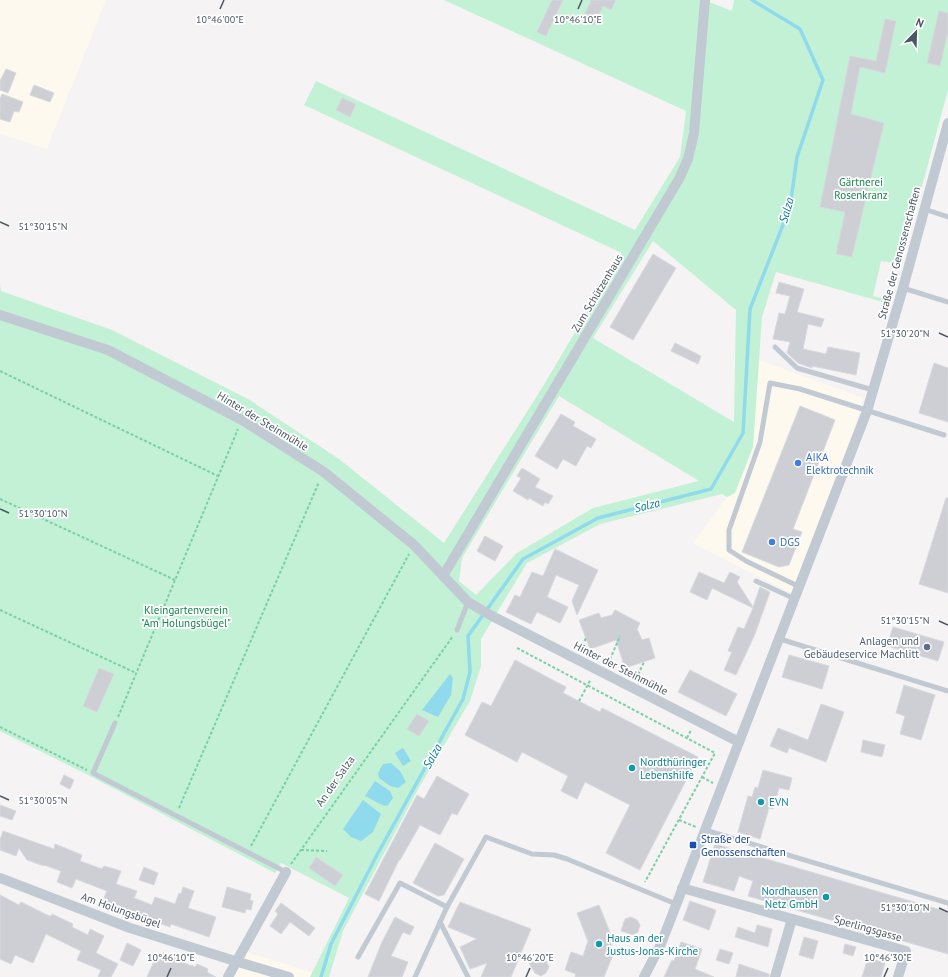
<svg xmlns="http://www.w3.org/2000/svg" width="948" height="977" font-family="'PT Sans',sans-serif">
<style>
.commercial{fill:#fdf9ef}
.green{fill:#c3f1d5;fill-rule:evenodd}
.water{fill:#90daee}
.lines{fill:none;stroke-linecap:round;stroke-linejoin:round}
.stream{stroke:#90daee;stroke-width:3.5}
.building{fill:#cdcfd5;stroke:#d7d9de}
.path{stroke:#7ad0a6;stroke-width:2;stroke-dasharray:3 2;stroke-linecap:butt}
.service{stroke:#c1cad2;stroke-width:5}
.minor{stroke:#c1cad2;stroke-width:10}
.ticks{fill:none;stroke:#4a5661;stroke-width:1.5}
.shop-dot{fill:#3f7fe0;stroke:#fff;stroke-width:1.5}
.service-dot{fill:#5c6f8a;stroke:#fff;stroke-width:1.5}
.culture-dot{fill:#0f9aa8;stroke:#fff;stroke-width:1.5}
.transit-dot{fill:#1a4fb4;stroke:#fff;stroke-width:1.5}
.labels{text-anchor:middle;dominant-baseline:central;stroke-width:3.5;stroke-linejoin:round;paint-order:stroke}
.park-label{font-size:11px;fill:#17864f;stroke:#fff}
.street-label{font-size:11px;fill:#4a5661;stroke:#fff}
.shop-label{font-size:11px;fill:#366cbe;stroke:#fff;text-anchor:start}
.service-label{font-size:11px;fill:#4e5e75;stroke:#fff;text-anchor:end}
.culture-label{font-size:11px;fill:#0d838f;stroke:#fff;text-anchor:start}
.transit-label{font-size:11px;fill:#164399;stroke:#fff;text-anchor:start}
.water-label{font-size:12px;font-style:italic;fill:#0c7c9b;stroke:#fff}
.ticks-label{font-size:10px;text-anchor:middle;fill:#4a5661;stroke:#fff;stroke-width:3.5;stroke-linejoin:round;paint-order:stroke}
</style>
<rect width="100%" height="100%" fill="#f5f3f3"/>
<g class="commercial">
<path d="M0 0H106L47 149 0 134Z"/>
<path d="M759 360 863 398 854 429 791 593 693 543 727 497 735 492 753 447Z"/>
<path d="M246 952 312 972 310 977H234Z"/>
</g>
<path class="green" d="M444 0H702L712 3 732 11 734 0H948V90L901 264 881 261 873 296 891 300 890 304 776 272 762 317 753 447 735 493 727 497 722 494 600 524 527 563 481 639V666L470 701 417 791 343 931 329 977H310L349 898 281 863 275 873 90 776 0 731V284L1 291 112 330 248 399 339 459 444 543 542 388 622 253 304 105 316 81 635 230 680 157 686 111ZM653 241 736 310 734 422 593 338ZM559 396 699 481 593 508 517 553 476 595 459 581 462 558Z"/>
<g class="water">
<path d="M450 674 453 678 451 695 438 717 422 710Z"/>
<path d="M403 748 411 761 403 766 395 753Z"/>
<path d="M391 763 400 771 406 782 398 788 390 786 379 778 378 773 383 764Z"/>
<path d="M375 781 390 791 393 798 388 805 384 806 365 796Z"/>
<path d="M363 800 381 814 373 832 361 841 351 837 343 829Z"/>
</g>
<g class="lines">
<path class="stream" d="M321 977 331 944 378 853 463 699 470 672 468 636 523 559 598 518 711 489 743 433 750 309 790 207 797 157 823 80 800 29 752 0"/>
</g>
<g class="building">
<path d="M552 0H563L546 36 537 32Z"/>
<path d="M589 0H616L611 10 603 6 594 25 582 19 591 1Z"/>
<path d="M939 11 948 13V32L940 66 927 63Z"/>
<path d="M885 19 896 21 885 73 860 67 851 114 884 123 852 257 836 254 845 212 820 207 850 56 876 61Z"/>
<path d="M6 69 16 73 8 93 0 90V81Z"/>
<path d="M34 85 54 93 50 102 30 95Z"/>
<path d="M2 94 23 102 19 112 14 111 10 122 0 119V99Z"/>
<path d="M342 98 356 104 350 117 336 110Z"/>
<path d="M653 254 676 268 633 340 610 327Z"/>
<path d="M779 282 804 289 797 312 824 319 821 327 808 324 803 349 826 354 828 347 860 353 856 375 812 366V368L798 363 787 353 790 342 773 339 779 313 785 314 790 296 776 293Z"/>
<path d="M675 343 701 356 698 364 671 351Z"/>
<path d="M934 363 948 368V422L919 413Z"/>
<path d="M800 406 835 420 793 529 802 532 789 565 779 567 742 552Z"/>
<path d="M561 414 575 422 573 426 596 439 591 448 587 446 576 466 563 459 557 469 535 456Z"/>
<path d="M522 468 540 479 535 487 553 496 548 504 545 502 543 506 529 498 528 500 513 491 521 478 517 476Z"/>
<path d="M946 498H948V593L919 584Z"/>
<path d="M485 536 503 546 495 561 477 551Z"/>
<path d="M555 549 598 570 577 615 572 601 579 585 556 575 547 597 568 607 560 623 537 612 531 624 506 612 515 595 520 597 532 572 543 576Z"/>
<path d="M699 572 724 583 730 572 740 577 737 582 753 607 760 587 770 592 755 634 736 675 724 670 732 652 728 651 738 627 744 629 753 608 712 588 707 600 690 592Z"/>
<path d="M615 610 640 623 637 629 642 640 649 638 655 658 625 668 616 640 590 649 579 620 599 613 601 618 612 615Z"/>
<path d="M893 627 944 642 938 661 887 646Z"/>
<path d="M789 655 829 666 822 689 782 677Z"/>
<path d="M515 660 566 687 563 693 600 712 602 708 698 757 640 870 606 853 630 805 585 782 577 799 561 791 568 776 522 752 517 762 465 735 482 702 491 706Z"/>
<path d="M99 668 114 674 97 712 83 706Z"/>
<path d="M690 670 737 694 726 716 678 692Z"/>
<path d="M904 685 935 695 921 740 900 734 905 716 896 713Z"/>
<path d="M821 704 844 712 826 762 789 748 787 753 770 746 778 728 808 740Z"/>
<path d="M417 714 429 721 419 736 407 729Z"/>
<path d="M863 740 885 745 882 757 861 752Z"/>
<path d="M763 770 792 778 789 790 779 788 773 809 769 808 760 839 738 832 748 796 752 797 755 787 758 788Z"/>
<path d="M64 775 74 780 70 789 60 784Z"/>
<path d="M437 776 469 794 457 815 452 813 440 835 420 825 400 860H399L379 901 365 894 417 795 424 799Z"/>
<path d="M0 805 16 811 12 820 0 816Z"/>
<path d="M3 831 54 849 55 844 82 855 80 861 102 869 104 866 121 871 116 884 137 891 134 898 152 905 155 897 175 904 179 893 181 894 183 887 194 891 188 908 216 917 209 937 171 924 170 927 102 902 107 891 76 879 72 888 57 882 61 871 44 865V866L27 860 19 848 16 856 0 850V840Z"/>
<path d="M435 843 464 859 444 895 438 896 413 883Z"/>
<path d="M715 844 948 912V954L748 896 753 881 739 876 734 891 703 882Z"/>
<path d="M316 857 343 875 335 886 309 868Z"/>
<path d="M144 867 158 873 154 885 139 880Z"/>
<path d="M227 887 251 894 250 900 253 901 251 910 246 909 245 913 222 907Z"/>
<path d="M0 895 19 905 21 902 49 916H51L52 914 73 924 72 927 88 935 90 929 104 936 96 953 118 964 111 977H98L101 970 77 960 81 951 46 934 33 963 15 955 11 964 0 959Z"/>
<path d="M690 901 716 910 709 930 683 920Z"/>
<path d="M460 902 531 929 511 977H481L487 963 470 969 460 947 477 939 448 927Z"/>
<path d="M281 903 315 928 309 936 290 922 281 934 270 926 278 914 275 911Z"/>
<path d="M599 905 613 940 610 948 615 950 604 977H575L576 974 565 970 571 952 583 956 588 941 577 913Z"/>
<path d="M395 917 414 927 410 935 403 932 391 956 408 962 402 977H368L382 942Z"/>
<path d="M631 917 637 920 640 925 638 932 633 935 621 931 625 919Z"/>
<path d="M757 925 772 929 768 947 735 937 738 927 755 933Z"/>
<path d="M804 937 818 941 813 959 799 955Z"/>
<path d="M681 942 702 949 695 969 714 977H664L672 960 674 961Z"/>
<path d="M127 943 141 950 133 966 120 960Z"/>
<path d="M845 944 856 947 853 956 843 953Z"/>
<path d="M720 949 733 953 729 964 716 960Z"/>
<path d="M163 953 191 966V965L195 967 197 964 208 969 207 972 216 977H147L155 959 159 961Z"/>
<path d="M540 958 546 961 549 967 546 973 541 976 535 973 529 963Z"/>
<path d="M868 958 885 963 881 977H862Z"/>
<path d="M739 964 769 974V977H736Z"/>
</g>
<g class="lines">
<g class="path">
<path d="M0 371 218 476"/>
<path d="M0 499 175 580"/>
<path d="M0 610 136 673"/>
<path d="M517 648 715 753 645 882"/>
<path d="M580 650 586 638"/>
<path d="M608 664 620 636"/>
<path d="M636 679 644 662"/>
<path d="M579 701 591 679"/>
<path d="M118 717 238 429"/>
<path d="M0 727 87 770"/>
<path d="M687 738 691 730"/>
<path d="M702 777 713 783"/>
<path d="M179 808 319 482"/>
<path d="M679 820 696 827"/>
<path d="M251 846 409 554"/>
<path d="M301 850 327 851"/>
<path d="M291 864 453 636"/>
</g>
<g class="service">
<path d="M924 209 948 217"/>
<path d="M903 288 948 302"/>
<path d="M775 347 797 368 873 390"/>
<path d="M756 581 795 599"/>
<path d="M800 587 746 561 729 550V530L760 442 770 383 800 389 944 435"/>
<path d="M457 630 468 602"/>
<path d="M780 639 948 691"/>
<path d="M115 723 93 773 286 872"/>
<path d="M705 830 948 903"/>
<path d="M440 922 468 977"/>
<path d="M358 957 400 883 447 907 486 837 532 854 554 855 567 859 676 904"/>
<path d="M415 977 447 907"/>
</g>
<g class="minor">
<path d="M0 315 108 350 242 420 324 472 414 545 468 602 492 616 739 742"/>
<path d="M443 576 679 179 688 159 694 133 705 0"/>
<path d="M0 878 130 928 235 961 289 977"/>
<path d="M682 888 906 951 898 977"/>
<path d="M228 977 286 872"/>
<path d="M644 977 661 944 867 411 903 288 948 123"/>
<path d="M775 977 792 919"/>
</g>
</g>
<path class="ticks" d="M220 9 224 0M578 9 582 0M0 222 9 226M939 333 948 337M0 509 9 513M939 621 948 625M0 796 9 800M939 908 948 912M167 977 171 968M526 977 530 968M884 977 888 968"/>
<g class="shop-dot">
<circle cx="798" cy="463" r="4"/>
<circle cx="772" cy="542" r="4"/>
</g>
<circle class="service-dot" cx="927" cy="647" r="4"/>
<g class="culture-dot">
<circle cx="632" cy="768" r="4"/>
<circle cx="761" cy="802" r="4"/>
<circle cx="826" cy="897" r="4"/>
<circle cx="599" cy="944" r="4"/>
</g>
<rect class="transit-dot" x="689" y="841" width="8" height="8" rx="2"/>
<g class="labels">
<g class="park-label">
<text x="861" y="182">Gärtnerei<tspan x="861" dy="13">Rosenkranz</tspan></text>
<text x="186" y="610">Kleingartenverein<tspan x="186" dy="13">"Am Holungsbügel"</tspan></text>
</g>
<g class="street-label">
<text transform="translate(899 253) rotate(-75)">Straße der Genossenschaften</text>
<text transform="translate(597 293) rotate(-59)">Zum Schützenhaus</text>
<text transform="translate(263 421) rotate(31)">Hinter der Steinmühle</text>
<text transform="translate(621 668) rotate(27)">Hinter der Steinmühle</text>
<text transform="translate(335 781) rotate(-55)">An der Salza</text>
<text transform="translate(121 910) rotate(20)">Am Holungsbügel</text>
<text transform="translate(868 928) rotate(16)">Sperlingsgasse</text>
</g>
<g class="shop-label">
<text x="806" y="457">AIKA<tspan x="806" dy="13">Elektrotechnik</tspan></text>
<text x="780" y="542">DGS</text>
</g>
<g class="service-label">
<text x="919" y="641">Anlagen und<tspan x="919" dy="13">Gebäudeservice Machlitt</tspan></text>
</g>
<g class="culture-label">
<text x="640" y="762">Nordthüringer<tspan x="640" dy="13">Lebenshilfe</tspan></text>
<text x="769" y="802">EVN</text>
<text x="818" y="891" text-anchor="end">Nordhausen<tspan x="818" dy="13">Netz GmbH</tspan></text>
<text x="607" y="938">Haus an der<tspan x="607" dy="13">Justus-Jonas-Kirche</tspan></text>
</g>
<g class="transit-label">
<text x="701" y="839">Straße der<tspan x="701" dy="13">Genossenschaften</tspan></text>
</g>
<g class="water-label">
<text transform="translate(786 210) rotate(-74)">Salza</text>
<text transform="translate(647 505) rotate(-14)">Salza</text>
<text transform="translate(432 756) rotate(-61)">Salza</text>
</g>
</g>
<g class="ticks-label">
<text x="220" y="23">10°46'00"E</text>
<text x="578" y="23">10°46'10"E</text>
<text x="43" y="230">51°30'15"N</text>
<text x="905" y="337">51°30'20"N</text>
<text x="43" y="517">51°30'10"N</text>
<text x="905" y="624">51°30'15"N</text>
<text x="43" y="804">51°30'05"N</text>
<text x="905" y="911">51°30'10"N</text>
<text x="171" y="961">10°46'10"E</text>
<text x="530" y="961">10°46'20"E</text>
<text x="888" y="961">10°46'30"E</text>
</g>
<g transform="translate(916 32) rotate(23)" stroke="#ffffff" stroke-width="3" paint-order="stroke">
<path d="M0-3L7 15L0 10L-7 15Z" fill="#4a5661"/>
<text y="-6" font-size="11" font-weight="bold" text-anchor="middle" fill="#4a5661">N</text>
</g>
</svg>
